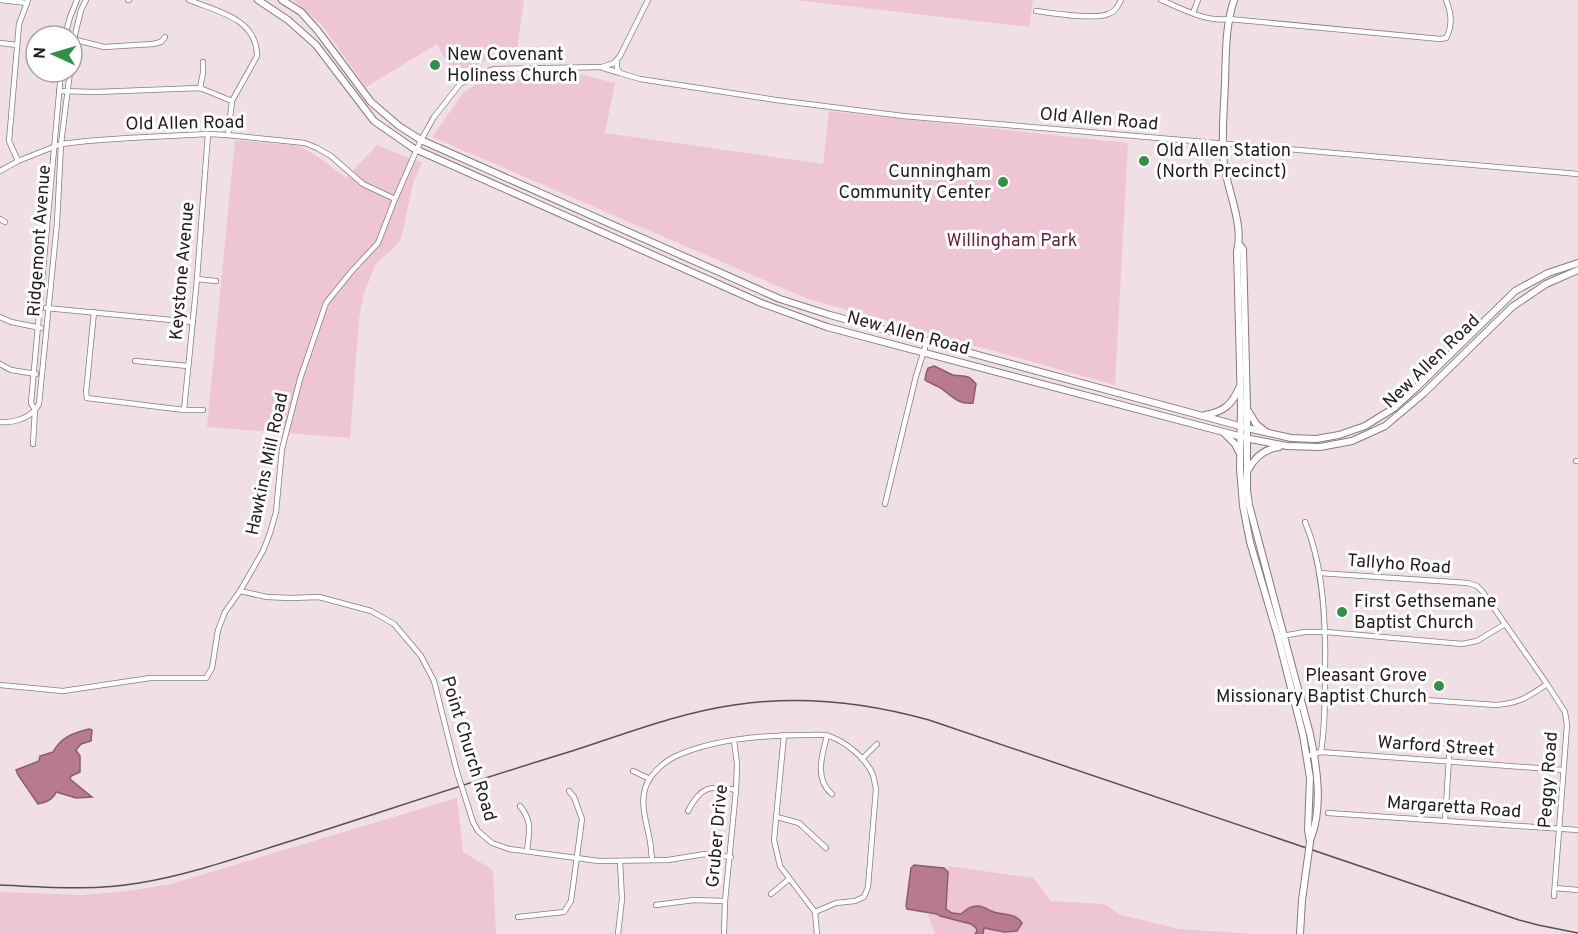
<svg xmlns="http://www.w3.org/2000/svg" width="1578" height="934" font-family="Overpass,sans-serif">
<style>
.green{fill:#eec5d2}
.water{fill:#b77a8f;stroke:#8a5e6d;stroke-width:1.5}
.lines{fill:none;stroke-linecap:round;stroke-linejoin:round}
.minor-casing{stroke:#887b7f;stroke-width:6}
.major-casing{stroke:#887b7f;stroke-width:8}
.minor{stroke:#fff;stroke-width:4.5}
.major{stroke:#fff;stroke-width:6}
.rail{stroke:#585052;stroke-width:1.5}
.minor-bridge-casing{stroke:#887b7f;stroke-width:6;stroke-linecap:butt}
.major-bridge-casing{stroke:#887b7f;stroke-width:8;stroke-linecap:butt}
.minor-bridge{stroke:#fff;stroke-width:4.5}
.major-bridge{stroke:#fff;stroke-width:6}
.poi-dot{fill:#309145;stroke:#fff;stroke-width:2}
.labels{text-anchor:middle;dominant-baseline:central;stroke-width:6;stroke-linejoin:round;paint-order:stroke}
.poi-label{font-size:18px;fill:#211c1e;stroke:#fff;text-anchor:start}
.street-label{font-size:18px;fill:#211c1e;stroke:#fff}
.park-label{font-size:18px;fill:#681e3e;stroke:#fff}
</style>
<rect width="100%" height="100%" fill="#f0e0e5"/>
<g class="green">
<path d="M293 0H524L515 62 486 60 455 77 437 44 366 87 321 24Z"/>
<path d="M795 0H1033L1029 27Z"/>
<path d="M570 72 615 83 605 133 823 164 829 111 1128 143 1115 385 808 299 432 137 464 92 485 79Z"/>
<path d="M235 140 300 146 324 161 346 178 377 145 422 163 413 183 401 239 394 248 376 263 363 296 359 319 350 438 207 427Z"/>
<path d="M457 798 463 852 493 870 496 934H0V892L83 895 128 891 171 884Z"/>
<path d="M948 866 1033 878 1051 901 1104 904 1121 915 1179 929 1254 934H983L984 928 1003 932 1019 919C1011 915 1004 915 996 913 978 909 979 899 961 914L952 913 946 909Z"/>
<path d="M927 912 938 914 940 916 971 924 976 927 977 931 975 934H935Z"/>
</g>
<g class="water">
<path d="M934 366C940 368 947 373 953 375 964 377 967 373 976 384L973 403C959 405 953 397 942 389 937 385 930 384 925 380L926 374 928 368Z"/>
<path d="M89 729 92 730 91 741 81 744 76 750 80 756V772L71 776 70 779 92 797 76 798 56 792C53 800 46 802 38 804L18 775 16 770 39 761 40 756 53 752C61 737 73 733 89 729Z"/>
<path d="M914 865 944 868 948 872 946 909 952 913 961 914C967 909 970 906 978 906 983 906 987 909 991 911 1002 916 1015 912 1022 923L1017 931 1004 932 984 928 983 934H975L977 931 976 928 971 924 940 916 937 914 907 909 906 906 911 868Z"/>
</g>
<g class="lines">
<g class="minor-casing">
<g id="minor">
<path d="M0 0 27 3"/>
<path d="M128 0H129"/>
<path d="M189 0C216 11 257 18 257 56L232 101 228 135"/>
<path d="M1161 0C1183 9 1205 22 1229 19L1440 39 1446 38C1453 26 1451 12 1446 0"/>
<path d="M1036 11C1052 13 1096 20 1108 14 1115 12 1118 6 1121 0"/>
<path d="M1193 13 1198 0"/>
<path d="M65 36 70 17 77 0"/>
<path d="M72 39 104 47 153 44 161 42 165 37"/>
<path d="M0 43 17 45"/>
<path d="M72 47 81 10 86 0"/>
<path d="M617 61V68L620 73 640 79 776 100 903 116 1578 174"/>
<path d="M603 68 620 73"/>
<path d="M61 72 31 403 35 410 39 404 57 223 61 144 70 72"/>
<path d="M200 88 203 73V62"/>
<path d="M59 91 95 92 200 88 232 101"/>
<path d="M18 161 9 141 19 24 28 0"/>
<path d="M0 171 18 161 61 144 87 141 128 138 208 134 228 135 305 143 317 148 331 156 363 184 395 199"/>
<path d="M0 219 5 222"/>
<path d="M197 279 216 281"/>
<path d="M46 308 193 322"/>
<path d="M94 312 86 393 87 398 184 410H203"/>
<path d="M0 317 11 322 41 328"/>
<path d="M135 361 188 366"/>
<path d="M0 364 11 370 36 374"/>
<path d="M184 410 197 279 208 134"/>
<path d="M0 422C12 423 27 419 35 410"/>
<path d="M33 444 35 410"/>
<path d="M1576 461H1578"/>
<path d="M885 504 916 376 927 341"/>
<path d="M1305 522C1324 567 1326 625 1325 673 1325 700 1325 726 1321 752"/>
<path d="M1319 573 1468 583 1477 586 1482 591 1547 684 1565 712 1567 725 1554 896"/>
<path d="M240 591 267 597 291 598 319 597 371 611 394 624 421 656 434 681 457 772"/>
<path d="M1282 636 1305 632H1326L1462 644 1477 641 1505 624"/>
<path d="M0 685 63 691 150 678H206L212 668 218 630 225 612 240 591 263 551 270 533 276 512 282 449 300 379 326 303 351 272 378 243 395 199 421 140 434 117 460 84 478 74 495 69 602 67 614 63 620 56 648 0"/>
<path d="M1325 693 1496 705C1520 703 1528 697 1547 684"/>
<path d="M784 735 774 840 780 866 815 912 817 934"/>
<path d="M827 736C822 755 814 779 832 794"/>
<path d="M1307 756 1321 752 1563 770"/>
<path d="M862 759 877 744"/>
<path d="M633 771 650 779"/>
<path d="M467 803 473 822 478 831 492 843 509 849 599 861 668 860 705 854 731 857"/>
<path d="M520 806C533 822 529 832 527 851"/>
<path d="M688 811C701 786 710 785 736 790"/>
<path d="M1328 813 1578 830"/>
<path d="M777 817 799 823 826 848"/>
<path d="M1445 821 1450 742"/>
<path d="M652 859C651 852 651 844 649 836 645 817 638 796 650 778 656 770 666 761 674 757 712 739 764 735 806 735 813 735 822 734 829 736 846 742 866 758 873 775 874 779 875 784 876 789L868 887 864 897 855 901 836 903 815 912"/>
<path d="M1555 888 1578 890"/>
<path d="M771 894 789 879"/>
<path d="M656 905 694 900 725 901"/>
<path d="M518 917 564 912 571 901 582 819 574 797 569 791"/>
<path d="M618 934 622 899 620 861"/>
<path d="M724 934 725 901 736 790 737 764 734 740"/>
</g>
</g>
<g class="major-casing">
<g id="major">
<path d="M258 0 288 20 316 45 374 121 413 148 761 303 827 327 1250 439 1287 446 1320 447 1352 441 1385 426 1424 393 1512 307 1546 284 1578 270"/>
<path d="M282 0 301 12 318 31 371 102 399 126 421 140 780 299 830 315 1247 428 1291 438 1316 439 1339 435 1365 426 1394 408 1417 387 1515 291 1548 273 1578 263"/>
<path d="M1234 0C1225 27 1226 55 1225 82 1224 110 1221 137 1224 165 1228 191 1244 226 1237 251L1241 407 1240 468 1243 506 1250 542 1278 637 1303 735 1310 778 1308 830 1310 842"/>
<path d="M1239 244 1243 249 1247 407V490L1249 505 1310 734C1317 767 1323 806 1311 838"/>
<path d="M1249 412 1256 424 1265 431"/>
<path d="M1205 415C1223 412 1232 405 1239 388"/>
<path d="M1225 434 1235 444 1239 452"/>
<path d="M1248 470C1255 457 1264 449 1279 447"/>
<path d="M1300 934 1302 900 1307 864"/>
</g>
</g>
<use href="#minor" class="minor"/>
<use href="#major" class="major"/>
<path class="rail" d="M0 885C46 887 93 891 139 883 193 874 245 855 297 839 388 810 480 779 572 751 625 734 678 713 734 705 799 695 865 702 929 720L1519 920 1538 925 1578 933"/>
<g class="minor-bridge-casing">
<path id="minor-bridge" d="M457 772 467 803"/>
</g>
<g class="major-bridge-casing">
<path id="major-bridge" d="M1307 864 1310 842"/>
</g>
<use href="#minor-bridge" class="minor-bridge"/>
<use href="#major-bridge" class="major-bridge"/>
</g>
<g class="poi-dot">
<circle cx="435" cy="65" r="6"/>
<circle cx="1144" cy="161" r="6"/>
<circle cx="1003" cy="182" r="6"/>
<circle cx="1342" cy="612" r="6"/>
<circle cx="1439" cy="686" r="6"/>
</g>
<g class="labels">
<g class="poi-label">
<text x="447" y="55">New Covenant<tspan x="447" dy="21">Holiness Church</tspan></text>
<text x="1156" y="151">Old Allen Station<tspan x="1156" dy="21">(North Precinct)</tspan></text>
<text x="991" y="172" text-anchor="end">Cunningham<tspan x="991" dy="21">Community Center</tspan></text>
<text x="1354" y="602">First Gethsemane<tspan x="1354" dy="21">Baptist Church</tspan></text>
<text x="1427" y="676" text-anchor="end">Pleasant Grove<tspan x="1427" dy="21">Missionary Baptist Church</tspan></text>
</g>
<g class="street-label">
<text transform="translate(1099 120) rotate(5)">Old Allen Road</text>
<text transform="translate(185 124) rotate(-1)">Old Allen Road</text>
<text transform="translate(40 241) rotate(-86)">Ridgemont Avenue</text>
<text transform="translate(183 271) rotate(-85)">Keystone Avenue</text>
<text transform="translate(908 334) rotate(15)">New Allen Road</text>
<text transform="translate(1432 362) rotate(-44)">New Allen Road</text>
<text transform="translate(268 464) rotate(-78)">Hawkins Mill Road</text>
<text transform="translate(1399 565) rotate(4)">Tallyho Road</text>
<text transform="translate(1436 747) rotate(4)">Warford Street</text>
<text transform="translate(468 749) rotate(73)">Point Church Road</text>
<text transform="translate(1549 780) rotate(-86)">Peggy Road</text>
<text transform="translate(1454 808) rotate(4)">Margaretta Road</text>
<text transform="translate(718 836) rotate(-85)">Gruber Drive</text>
</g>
<g class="park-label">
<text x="1012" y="241">Willingham Park</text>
</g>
</g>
<g transform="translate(54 54) rotate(274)"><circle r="28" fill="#ffffff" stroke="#a6a4a5" stroke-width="1.5"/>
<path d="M0-4.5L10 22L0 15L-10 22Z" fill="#309145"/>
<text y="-9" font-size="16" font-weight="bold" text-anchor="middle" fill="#211c1e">N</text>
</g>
</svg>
